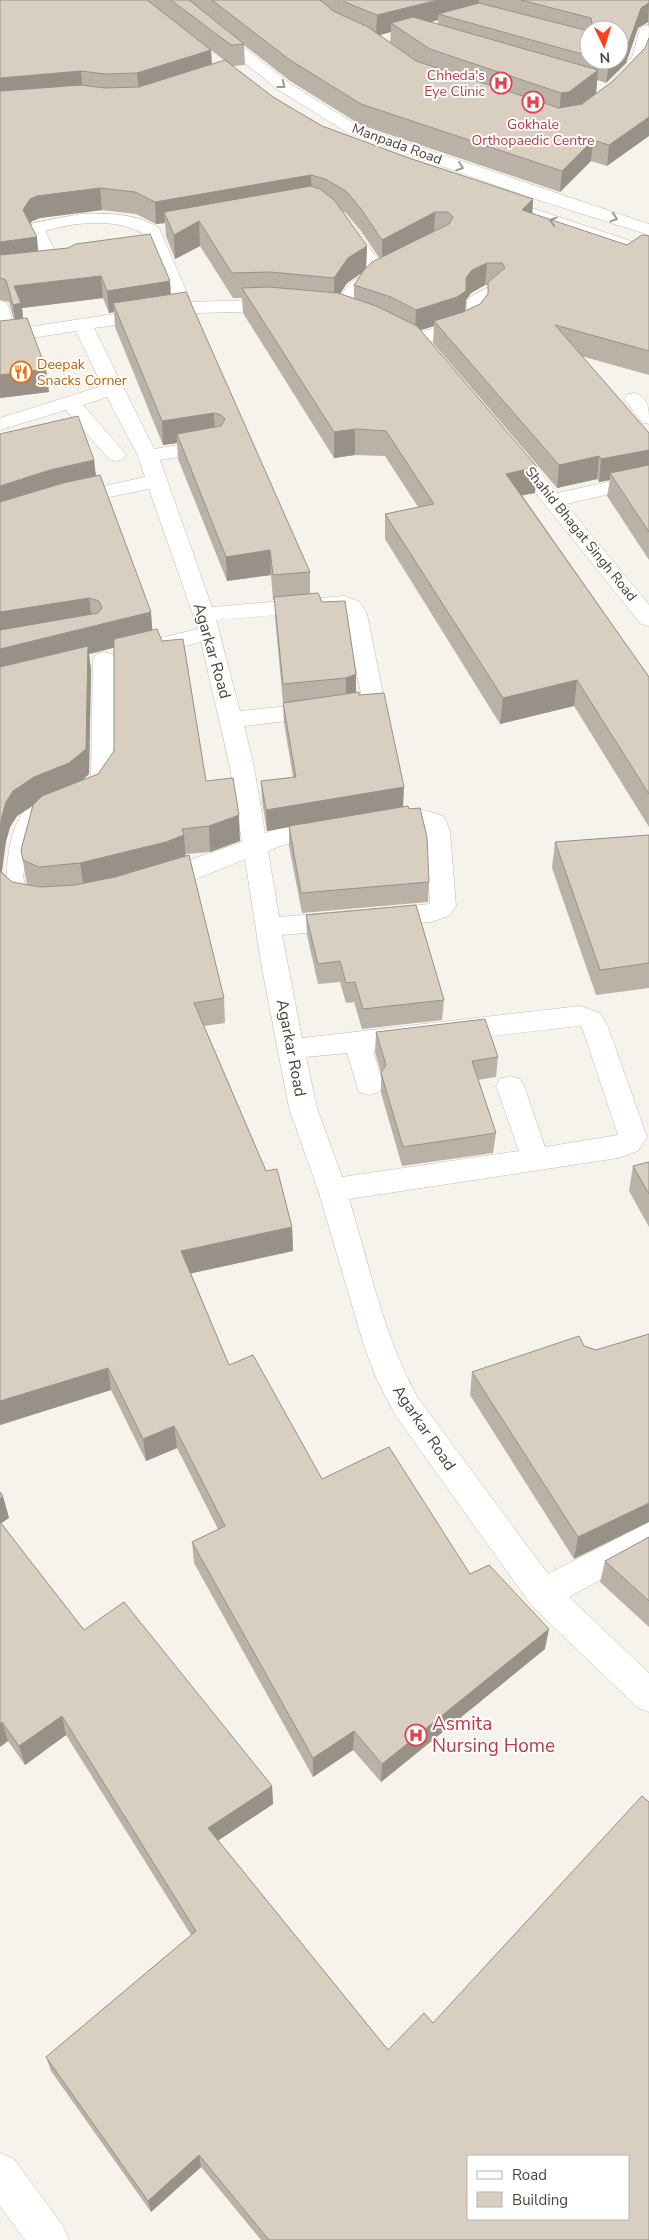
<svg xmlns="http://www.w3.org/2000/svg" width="649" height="2240" font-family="'Nunito Sans',sans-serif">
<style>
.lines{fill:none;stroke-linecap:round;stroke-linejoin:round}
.minor-casing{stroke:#c2bbae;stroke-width:1}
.minor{fill:#fff;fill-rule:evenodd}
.wall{fill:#bab2a6;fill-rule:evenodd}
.shaded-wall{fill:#979187}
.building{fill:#d8cfc1;stroke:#979187;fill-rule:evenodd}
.oneway{stroke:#9c9892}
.labels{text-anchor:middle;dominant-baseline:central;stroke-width:4;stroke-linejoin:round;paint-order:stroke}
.far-health-label{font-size:14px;fill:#be3a42;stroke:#fff;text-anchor:end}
.far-street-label{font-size:14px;fill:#4b4439;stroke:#fff}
.far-food-label{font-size:14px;fill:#c56008;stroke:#fff;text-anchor:start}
.street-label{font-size:16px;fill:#4b4439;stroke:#fff}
.near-health-label{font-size:19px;fill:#be3a42;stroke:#fff;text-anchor:start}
</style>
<rect width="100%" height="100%" fill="#f6f3ec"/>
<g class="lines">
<g class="minor-casing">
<g id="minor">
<path d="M167 0H184L289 83 360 127 649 224V235L532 198 348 133 277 89Z"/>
<path d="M649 25 648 58 626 84H614L612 81 632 57 640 29 643 26Z"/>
<path d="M496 196 649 247V258L490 205 487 201 490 197Z"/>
<path d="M81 214C108 213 136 213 159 228L191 302 279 299 286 301 288 305 286 309 279 311 197 313 94 328 154 449 214 439 221 441 224 445 221 449 214 451 160 460 212 607 344 596 360 602 367 614 383 694 375 706 348 714 244 726 254 767 265 833C284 826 316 818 336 824L339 830 336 836 283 845 268 851 279 917 430 904 425 828C409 820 392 830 375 826L372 820 375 814C399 808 421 806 444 817L450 831 456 906 449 916 431 922 282 935 302 1038 580 1006 600 1013 608 1027 647 1137 638 1151 618 1158 349 1199C369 1264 384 1338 418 1398L548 1574 649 1522V1553L569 1597 649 1673V1712L637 1707 531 1605 396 1416 377 1380 365 1349 318 1190 289 1108 262 968 245 859C221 868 170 894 146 887L143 881 146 875 242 842 230 767 201 642 147 655 139 653 136 648 139 643 198 629 149 489 65 506 0 527V514L53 497 145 477 138 456 107 397 83 405 123 451 126 455 123 459 116 461 109 459 66 410 0 430V418L102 386 76 331 0 343V301L7 303 15 329 174 305 145 235C118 217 75 222 45 231L57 255H83L86 259 83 263 58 266 44 263 27 231 33 223ZM341 610 345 614 361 694 346 700 240 711 216 620ZM579 1026 582 1027 618 1135 545 1147 524 1086 520 1079 510 1076 500 1079 496 1086 519 1151 342 1177 317 1108 306 1057 347 1053 359 1092 369 1095 379 1092 383 1085 373 1050Z"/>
<path d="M346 221 352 222 381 264H391L394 268 362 292 347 315H333L331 311 349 284 371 269 366 268 337 226 340 222Z"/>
<path d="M493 285 499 286 502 290 485 303V316L471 329 415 346 408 344 406 340 408 336 457 321 467 314V301L470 297Z"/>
<path d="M634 393C649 397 649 410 649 424L642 422 624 399 627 395Z"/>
<path d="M511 444 518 446 557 493 649 473V485L566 504 649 605V626L641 624 504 454 501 450 504 446Z"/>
<path d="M104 652 112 654 115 659V776L100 798 45 820 35 830 23 875 25 886 30 891 47 896 51 902 47 908C36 911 24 909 14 904 0 890 8 822 28 808 48 794 76 797 91 775L93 659 96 654Z"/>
<path d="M0 2153 14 2159 63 2226 69 2240H25L0 2206Z"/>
</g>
</g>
<use href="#minor" class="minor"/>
</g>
<g class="wall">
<path d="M0 0H649V29L648 22 638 28 626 63 606 83 597 80 596 94 582 104 613 81 645 48 607 166 591 161 560 192 361 125 290 81 244 45 245 65 233 66 273 97 322 126 409 158 533 199 532 214 627 245 649 236V375L581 356 649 433V560L607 496 610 480 599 482 597 479 557 488 433 343 434 326 420 330 537 467 535 493 522 495 649 677V827L574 706 500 724 385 539V514L418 507 385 456 355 455 334 458 243 313 242 298H233L200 246 175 259 166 236 165 223 156 224 136 214 102 210 40 218 32 221 30 225 38 251 170 281 171 295 310 572V594L356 674V693L359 695 403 807 429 882 428 902 302 913 289 846V827L267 831 262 801 261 781 293 777 284 723 283 703 275 617V600H273L271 575 227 581 178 459 177 443 163 445 115 327 114 312 109 313 103 298 22 308 23 318 49 392 0 398V321L14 320 9 302 0 300ZM438 20V24L431 22ZM589 30H619V60H589ZM391 32 390 43 380 35ZM211 50 224 60 212 64ZM342 211 346 213 361 231 380 259 366 268 367 246ZM362 273 354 285V298L340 294 347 283ZM485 285H488V294L480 304 465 311 466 300 471 293Z"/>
<path d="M0 434 94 460 96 476 152 630 206 781 240 841 210 852 185 854 224 998 225 1023 204 1026 266 1171 292 1227 293 1251 191 1273 229 1365 322 1479 470 1574 545 1649 381 1782 353 1750 313 1777 194 1563 192 1542 218 1529 177 1448 146 1461 111 1390 0 1425ZM114 647V751L98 774 82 781 89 774 91 671 89 654ZM33 806 21 850 27 885 12 882 2 872 6 841 10 827 17 816Z"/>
<path d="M649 835V988L596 995 552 868 555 842Z"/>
<path d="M306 915 444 1000 442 1020 362 1029 354 1002 346 1003 340 982 318 984 307 935Z"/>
<path d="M376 1032 498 1057 496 1077 478 1080 496 1133 493 1153 402 1166 381 1093V1073L375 1052Z"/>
<path d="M649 1162V1227L629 1191 633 1166Z"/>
<path d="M649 1334 574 1559 470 1395 472 1372 584 1346 596 1350Z"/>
<path d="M0 1492 9 1518 1 1523 84 1630 272 1786 273 1804 218 1840 388 2050 649 2240H261L201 2167 151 2212 51 2071 46 2057 191 1935 66 1735 25 1765 8 1741 0 1747Z"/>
<path d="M649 1537V1627L600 1582 605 1561Z"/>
</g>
<g class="shaded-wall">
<path d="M438 0H479L478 10 438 14V20L401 30 391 23V32L376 36 377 15Z"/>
<path d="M649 3 648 22 638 28 626 63 606 83 609 62 611 60H619V52L641 8Z"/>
<path d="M211 50 212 71 139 94 137 73Z"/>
<path d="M598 70 596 94 567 115 559 116 561 93Z"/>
<path d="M81 71 83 92 0 100V78Z"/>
<path d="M649 117V136L607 166 609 145Z"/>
<path d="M593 140 591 161 560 192 562 171Z"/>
<path d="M311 175 312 196 164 212 165 223 156 224 155 202Z"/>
<path d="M100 188 102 210 40 218 32 221 25 232 23 210 30 199 37 196Z"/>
<path d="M533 199 532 221 522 210Z"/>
<path d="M435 212 434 234 382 262V240Z"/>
<path d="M199 221 200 246 175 259 174 235Z"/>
<path d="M37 237 39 259 0 264V242Z"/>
<path d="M367 246 366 270 347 283 334 303V278L348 258Z"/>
<path d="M487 263 485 285 471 293 466 300 465 313 434 321V326L415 332 416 310 466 278 472 270Z"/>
<path d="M101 276 103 298 22 308 24 326 16 327 13 305 14 286Z"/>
<path d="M170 281 171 304 113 303 114 312 109 313 107 291Z"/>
<path d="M46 369 49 392 0 398V375Z"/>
<path d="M214 413 215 437 177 434V443L163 445 162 421Z"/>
<path d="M355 429V455L334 458V432Z"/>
<path d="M649 450V472L610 473V480L599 482 601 459Z"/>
<path d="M599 456 597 479 557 488 559 465Z"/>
<path d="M94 460 97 486 0 512V486L50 470Z"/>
<path d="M537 467 535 493 504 499 506 474Z"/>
<path d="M270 550 271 575 227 581 226 557Z"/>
<path d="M89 598 92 623 0 638V612Z"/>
<path d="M151 612 153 638 89 654 91 671 89 774 72 789 38 802 17 816 10 827 6 841 0 884V649Z"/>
<path d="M356 674V694L346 698V678Z"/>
<path d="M577 680 574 706 500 724 503 698Z"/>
<path d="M404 787 403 807 267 831 266 810Z"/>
<path d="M239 815 240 841 210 852 209 826Z"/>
<path d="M184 835 186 861 84 888 80 863Z"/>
<path d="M292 1227 293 1251 184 1275 181 1251Z"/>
<path d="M108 1368 111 1390 0 1425V1401Z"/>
<path d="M174 1426 177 1448 146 1461 143 1439Z"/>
<path d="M3 1496 9 1518 0 1524V1499Z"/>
<path d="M649 1503V1522L574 1559 578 1537Z"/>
<path d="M549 1629 545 1649 381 1782 382 1764Z"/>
<path d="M62 1716 66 1735 25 1765 19 1746Z"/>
<path d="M2 1722 8 1741 0 1747V1724Z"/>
<path d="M354 1731 353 1750 313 1777V1758Z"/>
<path d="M272 1786 273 1804 210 1846 208 1828Z"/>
<path d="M199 2155 201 2167 151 2212 148 2201Z"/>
</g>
<g class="building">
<path d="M0 0H147L211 50 137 73 105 74 81 71 0 78Z"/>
<path d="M171 0H189L244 44 231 45Z"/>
<path d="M212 0H320L333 11 368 27 416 61 559 108 582 104 613 81 645 48 649 38V117L609 145 593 140 562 171 361 104 290 60Z"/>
<path d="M343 0H438L377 15 345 2Z"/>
<path d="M521 0H649V3L641 8 629 42 619 52V30H592L593 29 591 18Z"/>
<path d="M479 3 589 31V56L438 14Z"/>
<path d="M413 17 598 70 569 92 561 93 430 49 391 23Z"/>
<path d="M225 60 273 97 322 126 409 158 533 199 522 210 627 245 642 235 649 236V351L555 325 649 433V450L601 459 599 456 559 465 434 321 463 312 480 304 488 294V282L505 268 502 263H487L472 270 466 278V291L457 297 416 310 391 297 354 285 364 270 372 262 449 224 453 217 448 212H435L382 240 361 209 346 191 325 179 311 175 155 202 135 192 100 188 37 196 30 199 23 210 37 237 0 242V91L81 85 105 88 139 87Z"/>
<path d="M602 60H611L609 62Z"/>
<path d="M311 186 320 189 335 201 367 246 348 258 334 278 270 272 232 273 199 221 174 235 164 212Z"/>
<path d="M150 234 170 281 107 291 101 276 14 286 21 303 13 305 6 280 0 278V255L68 248 76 244Z"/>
<path d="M269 287 338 293 376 306 417 326 537 467 506 474 649 677V794L577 680 503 698 385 514 434 504 386 431 355 429 334 432 242 288Z"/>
<path d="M186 292 310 572 273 575 270 550 226 557 177 434 221 426 225 419 221 415 214 413 162 421 113 303Z"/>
<path d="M27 318 46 369 0 375V321Z"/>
<path d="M78 416 94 460 50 470 0 486V434Z"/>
<path d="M649 465V532L610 473Z"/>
<path d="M100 475 151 612 0 649V630L98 613 102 608 99 601 89 598 0 612V502L63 483Z"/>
<path d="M318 593 322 602 345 601 356 674 346 678 283 684 274 597Z"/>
<path d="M157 629 162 641 183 639 206 781 233 778 239 815 209 826 182 829 184 835 166 842 80 863 39 867 23 860 21 850 33 805 42 796 98 774 114 751V639Z"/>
<path d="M88 646 86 749 69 763 34 777 13 791 6 802 2 816 0 827V667Z"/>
<path d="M359 692V695L384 693 404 787 266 810 261 781 296 777 283 703Z"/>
<path d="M408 806 409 809 420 808 427 837 429 882 301 893 289 826Z"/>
<path d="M649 835V963L600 970 555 842Z"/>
<path d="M189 855 224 998 194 1003 266 1171 277 1169 292 1227 181 1251 229 1365 253 1355 322 1479 389 1447 470 1574 489 1565 549 1629 382 1764 354 1731 313 1758 192 1542 225 1526 174 1426 143 1439 108 1368 0 1401V871L12 882 40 887 75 885 115 877Z"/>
<path d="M416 905 444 1000 363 1009 355 982 346 983 340 961 318 964 306 915Z"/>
<path d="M485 1019 498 1057 472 1061 496 1133 403 1147 381 1073 386 1065 376 1032Z"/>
<path d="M649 1162V1194L633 1166Z"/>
<path d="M649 1334V1503L578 1537 472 1372 579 1336 584 1346 596 1350Z"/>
<path d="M0 1492 3 1496 0 1499Z"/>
<path d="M0 1522 84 1630 124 1602 272 1786 208 1828 388 2050 424 2013 433 2023 642 1796 649 1802V2240H269L199 2155 148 2201 46 2057 196 1931 62 1716 19 1746 2 1722 0 1724ZM468 2156H628V2219H468Z"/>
<path d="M649 1537V1601L605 1561Z"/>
</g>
<defs><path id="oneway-chevron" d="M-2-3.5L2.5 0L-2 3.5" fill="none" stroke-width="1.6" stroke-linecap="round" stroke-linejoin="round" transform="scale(1.25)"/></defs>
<g class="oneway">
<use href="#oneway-chevron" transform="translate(282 85) rotate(38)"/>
<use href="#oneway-chevron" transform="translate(460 167) rotate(19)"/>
<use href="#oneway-chevron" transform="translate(614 218) rotate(18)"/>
<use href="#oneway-chevron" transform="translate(553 221) rotate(-162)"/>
</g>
<defs>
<g id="hospital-ring" transform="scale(1.125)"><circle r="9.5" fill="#fff" stroke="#e0444e" stroke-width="1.5"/><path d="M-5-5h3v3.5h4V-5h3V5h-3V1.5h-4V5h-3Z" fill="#e0444e"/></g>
<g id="restaurant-ring" transform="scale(1.125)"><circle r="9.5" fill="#fff" stroke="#e8710a" stroke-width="1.5"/><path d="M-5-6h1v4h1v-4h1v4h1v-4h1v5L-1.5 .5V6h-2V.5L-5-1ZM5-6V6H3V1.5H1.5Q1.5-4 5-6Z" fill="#e8710a"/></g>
</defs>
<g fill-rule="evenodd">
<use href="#hospital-ring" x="501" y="83"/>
<use href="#hospital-ring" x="533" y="102"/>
<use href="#restaurant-ring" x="21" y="372"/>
<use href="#hospital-ring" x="416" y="1735"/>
</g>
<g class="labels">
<g class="far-health-label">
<text x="485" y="75">Chheda's<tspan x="485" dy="16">Eye Clinic</tspan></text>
<text x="533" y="124" text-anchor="middle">Gokhale<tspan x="533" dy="16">Orthopaedic Centre</tspan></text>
</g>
<g class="far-street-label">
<text transform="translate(397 144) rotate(20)">Manpada Road</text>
<text transform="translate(581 534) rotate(51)">Shahid Bhagat Singh Road</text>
</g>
<g class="far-food-label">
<text x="37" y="364">Deepak<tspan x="37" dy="16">Snacks Corner</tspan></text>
</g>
<g class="street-label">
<text transform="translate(212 651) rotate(74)">Agarkar Road</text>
<text transform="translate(291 1048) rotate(79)">Agarkar Road</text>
<text transform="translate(424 1428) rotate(56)">Agarkar Road</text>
</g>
<g class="near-health-label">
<text x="432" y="1724">Asmita<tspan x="432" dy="22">Nursing Home</tspan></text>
</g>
</g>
<rect x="467" y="2155" width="162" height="65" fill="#ffffff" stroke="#b7b4b0"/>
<rect x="477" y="2171" width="25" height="8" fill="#ffffff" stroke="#b7b4b0"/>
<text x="512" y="2180" font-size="15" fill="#4b4439">Road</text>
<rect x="477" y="2192" width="25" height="15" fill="#d8cfc1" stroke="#b7b4b0"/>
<text x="512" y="2205" font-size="15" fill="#4b4439">Building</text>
<g transform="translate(604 45) rotate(176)"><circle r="24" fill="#ffffff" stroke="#b7b4b0"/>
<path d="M0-4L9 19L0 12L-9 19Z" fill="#fc3f1d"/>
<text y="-8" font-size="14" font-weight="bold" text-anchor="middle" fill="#4b4439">N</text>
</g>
</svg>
